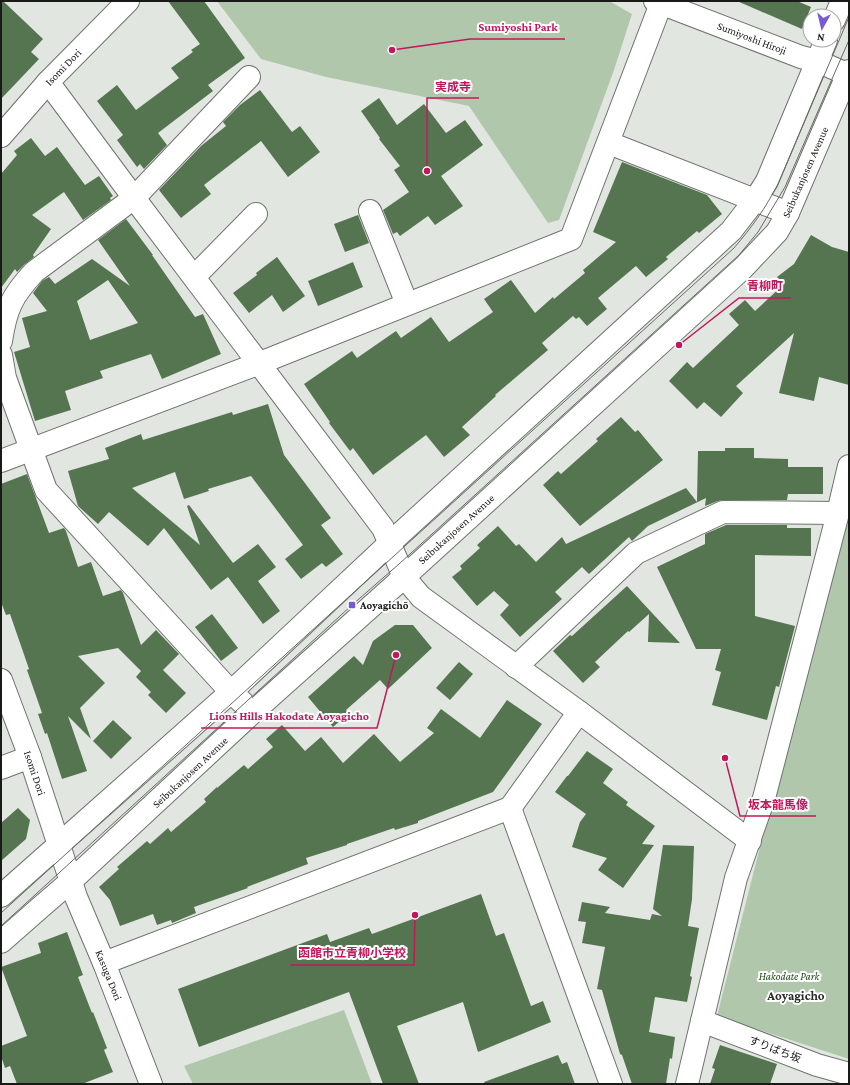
<svg xmlns="http://www.w3.org/2000/svg" width="850" height="1085" font-family="'Crimson Pro','Noto Sans JP',serif">
<style>
.green{fill:#b0c7ac}
.building{fill:#557450;fill-rule:evenodd}
.lines{fill:none;stroke-linecap:round;stroke-linejoin:round}
.minor-casing{stroke:#6e736e;stroke-width:24}
.minor{stroke:#fff;stroke-width:22}
.tram{stroke:#676b66;stroke-width:1}
.poi-dot{fill:#785ad4;stroke:#fff;stroke-width:1.5}
.labels{text-anchor:middle;dominant-baseline:central;stroke-width:4;stroke-linejoin:round;paint-order:stroke}
.street-label{font-size:11px;fill:#181a17;stroke:#fff}
.poi-label{font-size:11px;font-weight:bold;fill:#181a17;stroke:#fff;text-anchor:start}
.park-label{font-size:11px;font-style:italic;fill:#1b4913;stroke:#fff}
.quarter-label{font-size:13px;font-weight:bold;fill:#282c27;stroke:#fff}
.leader{fill:none;stroke:#c2185b;stroke-width:1.5}
.callout-dot{fill:#c2185b;stroke:#fff;stroke-width:1.5}
.callout-label{font-size:12px;text-anchor:middle;font-weight:bold;fill:#c2185b;stroke:#fff;stroke-width:4;stroke-linejoin:round;paint-order:stroke}
</style>
<rect width="100%" height="100%" fill="#e1e7e0"/>
<g class="green">
<path d="M217 1H609L632 14 614 70 559 220 548 223 469 106 326 77 261 59Z"/>
<path d="M849 497V1059L717 1016Z"/>
<path d="M344 1010 372 1084H193L184 1066Z"/>
</g>
<g class="building">
<path d="M1 1H3L43 39 31 52 39 59 1 99Z"/>
<path d="M168 1H204L245 58 208 85 213 91 158 133 167 145 144 169 140 164 137 167 117 140 123 135 97 101 117 85 136 110 179 78 171 68 193 52 191 50 200 44Z"/>
<path d="M737 1H797L811 7 802 29Z"/>
<path d="M260 90 292 132 300 126 320 152 288 177 261 141 204 185 211 194 181 218 159 190 201 146 226 126 223 122 240 105Z"/>
<path d="M379 98 397 125 424 104 446 133 465 120 483 145 441 176 463 206 435 225 428 216 400 236 397 232 393 234 383 210 409 192 394 170 400 166 379 139 380 138 361 111Z"/>
<path d="M31 138 45 156 57 147 85 185 99 176 113 196 110 198 111 200 83 220 64 192 32 215 51 229 33 255 34 257 25 264 17 272 15 269 1 288V174L17 155 14 151Z"/>
<path d="M622 162 707 195 722 214 699 233 697 231 666 257 668 259 646 277 636 266 598 298 607 309 587 326 579 317 576 319 573 316 542 343 548 350 495 395 496 396 462 427 470 435 444 457 426 435 373 475 353 448 350 451 329 423 330 422 304 384 352 351 357 358 396 331 401 338 431 317 449 342 493 312 484 299 511 280 535 313 553 297 554 299 585 273 583 270 616 242 593 232Z"/>
<path d="M358 215 369 243 345 252 334 224Z"/>
<path d="M126 219 153 255H152L195 317 203 314 221 354 162 379 151 354 100 371 103 378 65 391 71 410 35 421 14 352 30 347 22 318 47 311 33 293 42 281 49 277 55 284 92 259 130 286 98 240ZM108 280 138 323 90 340 77 301Z"/>
<path d="M811 235 832 247 849 252V385L819 377 814 401 779 393 794 333 736 386 743 393 721 417 704 402 697 409 669 381 687 362 693 368 739 325 729 314 745 300 755 311 783 285 777 277 794 264Z"/>
<path d="M277 257 305 296 283 312 272 295 249 313 233 293 257 275 256 273Z"/>
<path d="M353 262 363 287 318 306 308 281Z"/>
<path d="M268 404 284 455 331 518 321 525 343 554 326 567 322 563 301 579 285 559 303 545 251 476 208 489 209 491 184 499 175 472 132 488 200 545 187 506 189 505 233 563 258 544 276 567 258 581 280 611 263 624 228 577 211 590 164 528 148 546 109 512 98 524 78 506 68 471 109 459 105 448 141 434 143 440 232 412 233 415Z"/>
<path d="M621 417 635 432 638 430 663 460 580 526 543 485 558 471 561 474 598 441 596 439Z"/>
<path d="M725 448H754V458L788 459V467H823V494H788L787 500H723L718 501 705 506 706 498 648 526 632 541 629 537 589 574 582 567 555 592 562 599 520 637 500 615 509 605 494 591 477 606 452 577 462 569 460 566 480 548 477 545 498 526 516 546 519 544 536 562 562 537 566 544 686 488 697 502 698 451H725Z"/>
<path d="M27 474 49 533 64 528 66 531 78 567 91 562 103 596 121 590 123 593 141 645 156 630 179 654 163 670 186 693 166 713 148 695 151 692 136 677 141 671 118 648 78 656 105 683 80 708 91 739 68 716 87 771 62 779 47 733 45 734 38 714 42 713 27 670 29 669 10 614 6 615 1 602V484Z"/>
<path d="M726 525H787V528H811V556L755 555V616L795 626 779 687 776 686 767 720 712 705 721 672 715 670 721 649H696L657 567 705 544V534Z"/>
<path d="M627 586 680 643 648 642 649 614 629 632 628 631 595 662 600 667 583 683 553 651 570 635 572 636Z"/>
<path d="M212 614 238 648 221 661 195 627Z"/>
<path d="M395 625H413L432 648 388 689 380 680 346 710 349 713 333 727 308 697 354 656 363 665 373 641Z"/>
<path d="M459 662 473 674 450 700 436 688Z"/>
<path d="M507 700 542 724 493 792 418 821V823L395 830 394 828 347 844V845L306 858 308 864 247 887 248 888 194 907 196 913 172 923 171 920 157 925 153 914 120 926 110 900 99 887 119 869 117 867 147 841 150 844 168 828 171 832 206 802 204 799 217 787V788L244 765 248 769 273 747 266 739 282 725 305 751 321 737 343 763 374 734 400 762 434 733 427 728 441 709 480 738Z"/>
<path d="M113 720 132 738 111 759 93 741Z"/>
<path d="M587 751 613 769 603 783 628 802 626 805 655 826 642 844 654 845 623 888 598 870 607 858 572 847 580 822 586 814 555 792 567 776H568Z"/>
<path d="M18 808 30 820 26 839 1 861V823Z"/>
<path d="M663 845 694 846 692 899 688 926 699 928 690 976 692 977 687 1002 655 997 649 1032 675 1037 672 1059 670 1058 666 1084H632L622 1055 620 1054 602 990 597 989 605 947 582 943 586 922 578 921 582 902 610 907 605 913 650 920 652 914 662 916 653 909Z"/>
<path d="M481 894 496 936 504 933 531 1006 543 1001 551 1022 478 1052 463 1002 397 1026 419 1084H383L349 992 199 1047 178 989 327 934 330 942 369 928 372 934Z"/>
<path d="M67 932 83 975 78 977 92 1013 93 1012 107 1048 104 1050 113 1072 82 1084H17L10 1066 5 1068 1 1056V1046L27 1036 1 967 41 953 38 943Z"/>
<path d="M720 1045 777 1064 770 1084H710L715 1069 712 1068Z"/>
<path d="M558 1055 562 1064 567 1062 575 1084H485L484 1082Z"/>
</g>
<g class="lines">
<g class="minor-casing">
<g id="minor">
<path d="M655 1 801 57 817 61 849 75"/>
<path d="M834 20 842 1"/>
<path d="M48 82 134 198 383 528 404 577 421 597 579 712 750 841"/>
<path d="M1 136 48 82 128 1"/>
<path d="M609 143 788 213"/>
<path d="M370 211 407 304"/>
<path d="M194 277 256 214"/>
<path d="M1 341C6 308 12 296 34 272L134 198 249 77"/>
<path d="M1 355 5 378 46 490 231 692 242 702"/>
<path d="M1 461 260 363 571 239 662 1"/>
<path d="M516 667 636 553 723 512 838 513"/>
<path d="M1 680 30 757 76 897 104 963 151 1084"/>
<path d="M1 768 30 757"/>
<path d="M510 808 611 1084"/>
<path d="M1 896 231 692 390 543 731 231 755 200 767 181 826 40"/>
<path d="M1 942 42 906 71 881 252 713 404 577 743 268 777 232 788 213 849 71"/>
<path d="M104 963 510 808 579 712"/>
<path d="M702 1021 817 1065 849 1074"/>
<path d="M687 1084 736 878 764 798 838 513 849 466"/>
</g>
</g>
<use href="#minor" class="minor"/>
<g class="tram">
<path d="M1 913 395 555 734 248C752 227 765 209 778 184L849 17"/>
<path d="M1 926 352 605 399 564 739 255 758 232 785 187 849 40"/>
</g>
</g>
<rect class="poi-dot" x="348" y="601" width="8" height="8" rx="2"/>
<g class="labels">
<g class="street-label">
<text transform="translate(752 38) rotate(21)">Sumiyoshi Hiroji</text>
<text transform="translate(63 67) rotate(-46)">Isomi Dori</text>
<text transform="translate(805 172) rotate(-66)">Seibukanjosen Avenue</text>
<text transform="translate(456 529) rotate(-42)">Seibukanjosen Avenue</text>
<text transform="translate(190 772) rotate(-43)">Seibukanjosen Avenue</text>
<text transform="translate(35 773) rotate(71)">Isomi Dori</text>
<text transform="translate(109 975) rotate(68)">Kasuga Dori</text>
<text transform="translate(775 1049) rotate(21)">すりばち坂</text>
</g>
<g class="poi-label">
<text x="360" y="605">Aoyagichō</text>
</g>
<g class="park-label">
<text x="789" y="976">Hakodate Park</text>
</g>
<g class="quarter-label">
<text x="796" y="995">Aoyagicho</text>
</g>
</g>
<path class="leader" d="M392 50L470 39H565M427 171L427 98H479M679 345L739 298H791M396 655L377 728H201M725 758L740 816H816M415 915L414 965H290"/>
<g class="callout-dot">
<circle cx="392" cy="50" r="4"/>
<circle cx="427" cy="171" r="4"/>
<circle cx="679" cy="345" r="4"/>
<circle cx="396" cy="655" r="4"/>
<circle cx="725" cy="758" r="4"/>
<circle cx="415" cy="915" r="4"/>
</g>
<g class="callout-label">
<text x="518" y="31">Sumiyoshi Park</text>
<text x="453" y="91">実成寺</text>
<text x="765" y="290">青柳町</text>
<text x="289" y="720">Lions Hills Hakodate Aoyagicho</text>
<text x="778" y="809">坂本龍馬像</text>
<text x="352" y="957">函館市立青柳小学校</text>
</g>
<rect width="850" height="1085" fill="none" stroke="#181a17" stroke-width="4"/>
<g transform="translate(822 28) rotate(188)"><circle r="19" fill="#ffffff" stroke="#a3a3a2"/>
<path d="M0-3L7 15L0 10L-7 15Z" fill="#785ad4"/>
<text y="-6" font-size="11" font-weight="bold" text-anchor="middle" fill="#181a17">N</text>
</g>
</svg>
